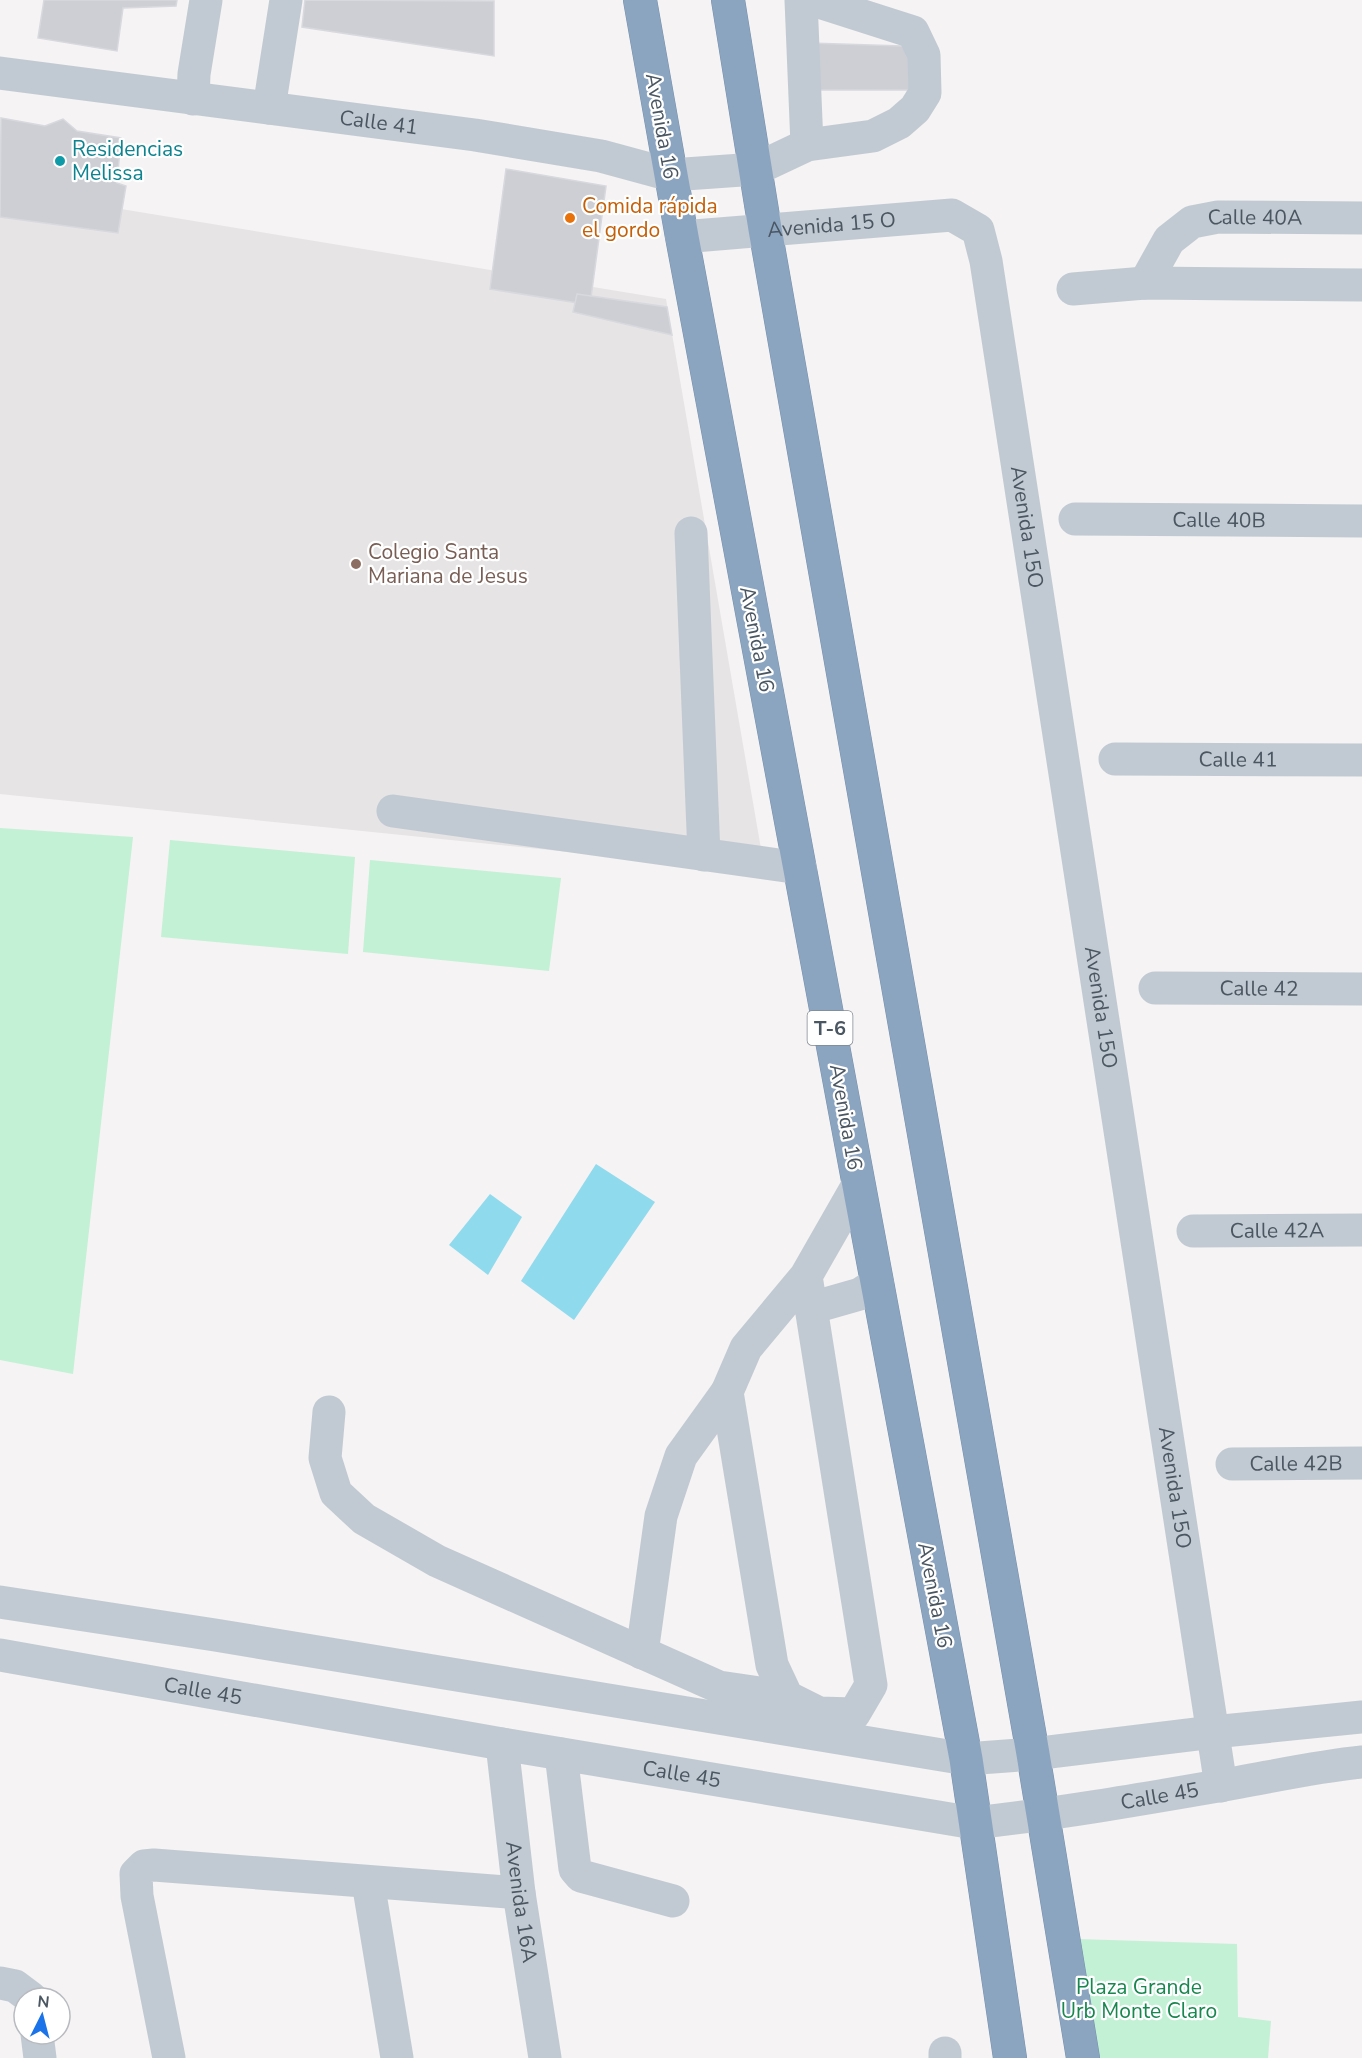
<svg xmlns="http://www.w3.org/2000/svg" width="1362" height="2058" font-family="'Nunito Sans',sans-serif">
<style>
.education{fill:#e6e4e5}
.green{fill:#c3f1d5}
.water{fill:#90daee}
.building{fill:#cdcfd5;stroke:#d7d9de;stroke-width:1.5}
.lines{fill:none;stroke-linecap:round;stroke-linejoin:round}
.highway-casing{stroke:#7690ad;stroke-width:34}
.minor{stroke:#c1cad2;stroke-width:33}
.highway{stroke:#8ba5c1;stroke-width:33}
.culture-dot{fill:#0f9aa8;stroke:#fff;stroke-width:2}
.food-dot{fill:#e8710a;stroke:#fff;stroke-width:2}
.education-dot{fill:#8d6e63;stroke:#fff;stroke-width:2}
.labels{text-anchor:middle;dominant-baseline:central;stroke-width:4.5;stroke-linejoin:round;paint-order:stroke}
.shield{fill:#fff;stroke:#808990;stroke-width:1.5}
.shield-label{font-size:20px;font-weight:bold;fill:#4a5661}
.street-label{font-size:21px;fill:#4a5661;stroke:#fff}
.culture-label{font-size:21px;fill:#0d838f;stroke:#fff;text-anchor:start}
.food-label{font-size:21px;fill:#c56008;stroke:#fff;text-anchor:start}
.education-label{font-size:21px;fill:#785e54;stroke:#fff;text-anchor:start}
.park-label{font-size:21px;fill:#17864f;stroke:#fff}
</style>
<rect width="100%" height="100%" fill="#f5f3f3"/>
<path class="education" d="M0 189 666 299 765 872 0 794Z"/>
<g class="green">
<path d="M0 828 133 837 73 1374 0 1360Z"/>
<path d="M170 840 355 857 348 954 161 937Z"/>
<path d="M370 860 561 878 549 971 363 952Z"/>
<path d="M1077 1939 1237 1944 1238 2017 1271 2021 1268 2058H1089Z"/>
</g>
<g class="water">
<path d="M596 1164 655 1202 574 1320 521 1281Z"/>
<path d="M490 1194 522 1217 488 1275 449 1245Z"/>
</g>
<g class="building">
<path d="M44 0H177L176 6 123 8 117 51 38 38Z"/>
<path d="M305 0 494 1V56L302 27Z"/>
<path d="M809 43 933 47 934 90H811Z"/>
<path d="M1 118 45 126 63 119 77 131 121 138 117 183 126 186 118 233 0 217Z"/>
<path d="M506 169 606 186 590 305 490 289Z"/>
<path d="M577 294 667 307 672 335 573 312Z"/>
</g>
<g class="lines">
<g class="highway-casing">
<g id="highway">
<path d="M640 0 682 237 966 1759 1010 2058"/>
<path d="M728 0 765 229 1033 1754 1083 2058"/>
</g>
</g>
<g class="minor">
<path d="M801 0 807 145"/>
<path id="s1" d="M0 73 475 135 601 156 671 175 756 169 807 145 873 136 899 123 915 109 925 93 924 55 913 32 813 0"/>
<path d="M193 99 194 74 206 0"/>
<path d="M269 108 286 0"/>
<path id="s2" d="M682 237 952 215 978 230 986 261 1221 1786"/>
<path id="s3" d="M1145 283 1169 240 1192 222 1218 217 1362 218"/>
<path d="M1073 289 1145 283 1362 285"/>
<path id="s4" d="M1075 519 1362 521"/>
<path d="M691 533 704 855"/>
<path id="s5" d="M1115 759 1362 760"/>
<path d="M393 811 800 868"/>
<path id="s6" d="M1155 988 1362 989"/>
<path id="s7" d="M1193 1231 1362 1230"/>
<path d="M806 1276 871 1685 854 1714 819 1713 787 1697 772 1665 727 1392 746 1348 806 1276 858 1185"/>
<path d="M811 1308 860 1294 877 1283"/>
<path d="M329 1412 325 1458 336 1493 364 1519 437 1561 719 1687 787 1697"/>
<path id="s8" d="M1232 1464 1362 1463"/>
<path d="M0 1602 215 1635 966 1759 1033 1754 1213 1732 1362 1717"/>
<path d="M642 1653 661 1516 681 1456 727 1392"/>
<path id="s9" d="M0 1655 502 1744 974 1823C1056 1814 1137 1800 1218 1786 1266 1778 1313 1767 1362 1762"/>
<path id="s10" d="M502 1744 519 1893 545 2058"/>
<path d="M561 1754 575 1869 581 1876 673 1901"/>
<path d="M368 1882 397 2058"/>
<path d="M0 1983 15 1986 31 1998"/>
<path d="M37 2034 40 2058"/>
<path d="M945 2053V2058"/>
<path d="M169 2058 137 1896 136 1874 144 1866 154 1865 519 1893"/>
</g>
<use href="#highway" class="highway"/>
</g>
<circle class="culture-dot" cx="60" cy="161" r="6"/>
<circle class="food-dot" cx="570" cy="218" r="6"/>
<circle class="education-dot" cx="356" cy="564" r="6"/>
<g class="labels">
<rect class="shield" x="807.5" y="1011" width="45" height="34" rx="4.5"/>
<g class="shield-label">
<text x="830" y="1028">T-6</text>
</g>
<g class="street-label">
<text stroke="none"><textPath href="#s1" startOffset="382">Calle 41</textPath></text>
<text transform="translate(662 126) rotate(80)">Avenida 16</text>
<text stroke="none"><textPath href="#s3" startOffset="142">Calle 40A</textPath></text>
<text stroke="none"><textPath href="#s2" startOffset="150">Avenida 15 O</textPath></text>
<text stroke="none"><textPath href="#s4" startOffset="144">Calle 40B</textPath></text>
<text stroke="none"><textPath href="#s2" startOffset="602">Avenida 15O</textPath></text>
<text transform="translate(757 639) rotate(79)">Avenida 16</text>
<text stroke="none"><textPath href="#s5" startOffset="123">Calle 41</textPath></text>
<text stroke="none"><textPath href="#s6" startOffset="104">Calle 42</textPath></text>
<text stroke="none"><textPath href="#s2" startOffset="1088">Avenida 15O</textPath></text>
<text transform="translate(846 1117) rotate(80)">Avenida 16</text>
<text stroke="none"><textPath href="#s7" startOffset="84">Calle 42A</textPath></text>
<text stroke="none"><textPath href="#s8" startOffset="64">Calle 42B</textPath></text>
<text stroke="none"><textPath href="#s2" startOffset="1574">Avenida 15O</textPath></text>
<text transform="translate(935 1595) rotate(79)">Avenida 16</text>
<text stroke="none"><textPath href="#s9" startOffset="206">Calle 45</textPath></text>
<text stroke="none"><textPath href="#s9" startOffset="692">Calle 45</textPath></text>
<text stroke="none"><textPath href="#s9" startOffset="1176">Calle 45</textPath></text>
<text stroke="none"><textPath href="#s10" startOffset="159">Avenida 16A</textPath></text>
</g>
<g class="culture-label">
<text x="72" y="149">Residencias<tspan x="72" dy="24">Melissa</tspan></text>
</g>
<g class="food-label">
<text x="582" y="206">Comida rápida<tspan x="582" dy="24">el gordo</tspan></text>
</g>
<g class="education-label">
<text x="368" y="552">Colegio Santa<tspan x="368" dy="24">Mariana de Jesus</tspan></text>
</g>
<g class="park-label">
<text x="1139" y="1987">Plaza Grande<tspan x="1139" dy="24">Urb Monte Claro</tspan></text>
</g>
</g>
<g transform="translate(42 2016) rotate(6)"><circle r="28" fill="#ffffff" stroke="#b7bbc0" stroke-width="1.5"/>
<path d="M0-4.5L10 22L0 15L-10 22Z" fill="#1a73e8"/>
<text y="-9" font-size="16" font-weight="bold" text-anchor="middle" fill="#4a5661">N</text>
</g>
</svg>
